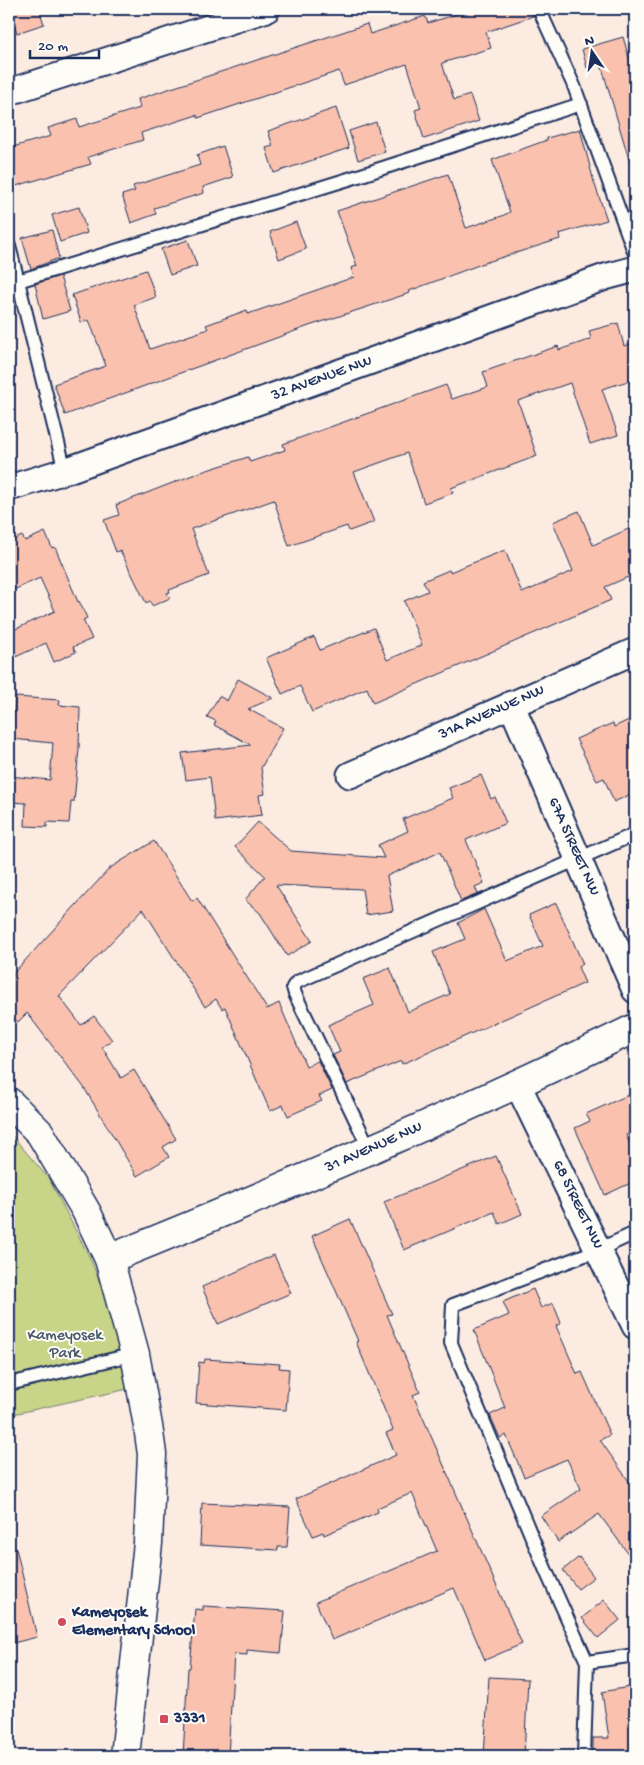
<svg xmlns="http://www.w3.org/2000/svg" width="644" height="1765" font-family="'Gochi Hand',sans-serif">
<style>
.green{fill:#c8d487;stroke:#728272}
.building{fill:#fac2ae;stroke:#1b2f5e}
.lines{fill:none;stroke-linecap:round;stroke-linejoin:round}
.service-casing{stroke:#1b2f5e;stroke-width:16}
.minor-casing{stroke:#1b2f5e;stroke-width:29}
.tertiary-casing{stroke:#1b2f5e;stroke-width:31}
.service{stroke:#fdfcf7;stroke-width:12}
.minor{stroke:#fdfcf7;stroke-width:25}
.tertiary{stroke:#fdfcf7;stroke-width:28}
.poi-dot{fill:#d1495b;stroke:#fdfcf7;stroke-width:2}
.labels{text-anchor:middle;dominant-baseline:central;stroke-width:4;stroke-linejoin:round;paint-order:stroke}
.street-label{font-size:16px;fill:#1b2f5e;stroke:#fdfcf7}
.park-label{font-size:16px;fill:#465868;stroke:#fdfcf7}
.poi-label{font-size:16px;font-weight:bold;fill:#1b2f5e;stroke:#fdfcf7;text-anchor:start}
</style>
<rect width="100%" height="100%" fill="#fcebe1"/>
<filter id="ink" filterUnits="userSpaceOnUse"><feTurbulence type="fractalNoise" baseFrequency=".02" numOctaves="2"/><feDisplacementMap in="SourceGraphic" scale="10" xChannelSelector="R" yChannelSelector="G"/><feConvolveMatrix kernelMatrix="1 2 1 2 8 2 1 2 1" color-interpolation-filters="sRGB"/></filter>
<g filter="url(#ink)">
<path class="green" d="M9 1132 49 1179 90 1258 122 1337 128 1389 9 1415Z"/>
<g class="building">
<path d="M9 9H39L44 24 17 33Z"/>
<path d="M474 9H531L533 16 486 32 491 48 442 63 454 100 470 95 479 121 424 139 415 110 421 108 407 64 344 85 339 71 198 118 197 115 141 133 143 140 88 157 91 164 9 188V148L51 136 48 128 77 119 79 127 140 108 138 99 367 24 370 34 425 16 428 23Z"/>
<path d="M623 37 635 78V162L630 163 601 64 587 68 582 49Z"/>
<path d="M336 108 349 148 274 173 266 148 273 146 268 131Z"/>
<path d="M376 122 385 152 358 160 349 131Z"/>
<path d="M580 129 594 182 607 220 559 234 560 239 484 263 409 291 410 293 309 326 65 415 54 384 106 366 89 320 81 322 72 295 146 270 156 297 134 305 150 349 208 329 206 325 247 310 248 314 354 277 351 268 357 266 337 211 448 174 466 228 502 216 510 212 492 160 547 140V138Z"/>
<path d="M223 146 233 177 203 187 204 193 154 208 156 214 131 223 122 195 135 191 133 186 200 165 197 155Z"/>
<path d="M79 207 87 233 60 242 52 215Z"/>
<path d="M296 222 306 249 279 259 270 232Z"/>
<path d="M52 230 59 258 31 269 22 238Z"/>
<path d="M188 240 197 266 170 275 161 249Z"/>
<path d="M60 276 70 311 43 319 35 284Z"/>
<path d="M618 323 624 346 635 343V379L602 389 618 435 590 444 570 383 518 401 537 456 451 488 453 493 424 503 407 453 354 472 374 522 349 531 347 526 289 546 274 500 191 529 209 575 169 590 170 592 167 593 170 598 152 606 150 601 146 603 120 550 116 552 104 520 119 515 116 505 198 473 248 457 250 462 285 450 283 444 446 385 452 399 488 387 483 372 558 346 559 350 591 339 589 331Z"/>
<path d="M579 511 593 545 635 526V574L605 587 611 600 373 703 367 688 312 712 300 686 282 694 266 658 314 637 320 650 374 628 387 660 422 645 404 601 428 591 423 581 449 570 450 572 505 550 522 593 573 571 553 522Z"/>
<path d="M45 532 52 548 55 547 78 602 79 601 87 618 83 620 92 639 73 647 76 652 54 662 46 643 9 660V632L55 611 40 578 9 592V542L22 536 25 541Z"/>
<path d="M238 679 273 698 248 709 283 728 261 768 265 794 259 795 262 815 215 821 210 777 186 780 182 753 251 745 214 725 216 721 207 717 219 696 227 701Z"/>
<path d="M15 697 60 700 59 705 80 707 79 749 74 802H71L69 823 47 822V827L25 826 26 803 9 802V776L50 780 53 743 12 739Z"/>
<path d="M635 717V792L614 802 604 778 597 781 576 739 613 723 614 727Z"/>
<path d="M481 775 491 799 495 797 506 823 466 840 484 883 475 887 478 894 461 901 440 852 387 876 393 911 366 915 362 889 276 885 312 941 287 956 260 913 245 900 265 876 235 847 258 822 291 851 384 858 378 845 408 831 403 819 453 798 449 788Z"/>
<path d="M154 841 192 901 197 898 267 1009 279 1003 306 1066 318 1061 332 1090 319 1096 322 1101 288 1116 283 1105 270 1111 225 1007 222 1009 216 999 205 1007 143 909 59 996 81 1025 94 1016 112 1040 102 1047 121 1078 134 1070 176 1139 163 1147 169 1157 137 1176 83 1086 27 1013 18 1022 9 1014V978L110 868Z"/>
<path d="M556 903 583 964 578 967 585 983 425 1054 402 1064 401 1061 347 1084 333 1055 340 1052 328 1025 374 1005 363 979 390 968 408 1012 450 994 433 952 465 939 458 923 484 909 507 961 543 946 529 915Z"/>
<path d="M635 1092V1130L626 1135 635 1156V1181L605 1195 575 1128 590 1121 586 1114Z"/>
<path d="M496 1156 522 1214 499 1224 494 1212 404 1250 384 1202Z"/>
<path d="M350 1219 392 1314 387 1315 420 1392 413 1395 522 1644 485 1660 454 1588 332 1640 316 1602 437 1551 412 1493 377 1508 378 1512 324 1535 323 1532 313 1536 296 1499 396 1455 386 1433 393 1430 356 1342 358 1341 312 1236Z"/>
<path d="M274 1255 291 1293 218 1324 202 1287Z"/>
<path d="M533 1289 541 1308 553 1303 561 1323 556 1326 577 1374 582 1372 610 1435 600 1440 635 1490V1563L599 1514 558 1542 541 1516 581 1489 567 1459 524 1477 506 1435 500 1438 490 1415 505 1408 474 1330 509 1315 503 1302Z"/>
<path d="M205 1359 280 1364 279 1368 289 1369 286 1410 196 1403 199 1362 204 1363Z"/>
<path d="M202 1503 290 1507 287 1547H278V1550L200 1545Z"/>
<path d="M9 1548H16L37 1637 9 1644Z"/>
<path d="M579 1557 594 1577 578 1589 563 1570Z"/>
<path d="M604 1600 620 1620 598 1638 582 1618Z"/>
<path d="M203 1606 285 1611 281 1653 247 1650V1655L234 1654 228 1756H183L188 1668H190L195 1609 203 1610Z"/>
<path d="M489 1677 528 1679 524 1756H484Z"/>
<path d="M629 1687V1690L635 1689V1756H593V1738H609L602 1692Z"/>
</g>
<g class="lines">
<g class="service-casing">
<g id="service">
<path d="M539 9 574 86 635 254"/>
<path d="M9 246 18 281"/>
<path d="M65 471 18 281 352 178 581 104"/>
<path d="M370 1150 295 994 293 987 297 982 635 834"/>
<path d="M9 1384 135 1354"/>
<path d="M587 1662 635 1655"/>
<path d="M584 1756 587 1662 546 1571 451 1343 453 1305 598 1250 635 1233"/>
</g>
</g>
<g class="minor-casing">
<g id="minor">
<path d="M9 92 267 9"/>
<path d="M9 488 65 471 605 277 635 269"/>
<path d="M511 704 635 990"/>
<path d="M350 775 635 651"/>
<path d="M518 1085 635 1326"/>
</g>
</g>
<g class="tertiary-casing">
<g id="tertiary">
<path d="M9 1102 40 1133 86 1211 109 1259 135 1354 148 1426 152 1454 148 1543 125 1756"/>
<path d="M109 1259C287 1187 463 1112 635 1028"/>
</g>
</g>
<use href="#service" class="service"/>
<use href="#minor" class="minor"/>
<use href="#tertiary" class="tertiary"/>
</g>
</g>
<g class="poi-dot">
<circle cx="62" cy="1622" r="5"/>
<rect x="159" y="1714" width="10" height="10" rx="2.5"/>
</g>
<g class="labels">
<g class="street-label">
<text transform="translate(322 379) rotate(-20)">32 AVENUE NW</text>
<text transform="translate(492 713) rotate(-24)">31A AVENUE NW</text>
<text transform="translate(573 847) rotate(66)">67A STREET NW</text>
<text transform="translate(374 1148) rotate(-24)">31 AVENUE NW</text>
<text transform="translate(577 1205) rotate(64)">68 STREET NW</text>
</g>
<g class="park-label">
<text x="65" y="1336">Kameyosek<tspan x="65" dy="18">Park</tspan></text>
</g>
<g class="poi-label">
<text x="72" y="1613">Kameyosek<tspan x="72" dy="18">Elementary School</tspan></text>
<text x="174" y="1719">3331</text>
</g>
</g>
<rect width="644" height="1765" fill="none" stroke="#fdfcf7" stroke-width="30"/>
<rect x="15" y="15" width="614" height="1735" fill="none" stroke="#1b2f5e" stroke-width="2" filter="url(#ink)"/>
<g transform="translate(592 52) rotate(347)" stroke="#fdfcf7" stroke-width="4" paint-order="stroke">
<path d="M0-4L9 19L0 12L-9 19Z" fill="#1b2f5e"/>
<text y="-8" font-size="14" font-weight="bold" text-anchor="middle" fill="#1b2f5e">N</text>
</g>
<path d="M30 50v8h69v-8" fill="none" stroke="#1b2f5e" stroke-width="2.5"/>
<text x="38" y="50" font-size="15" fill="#1b2f5e" stroke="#fdfcf7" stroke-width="4" paint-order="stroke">20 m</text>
</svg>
